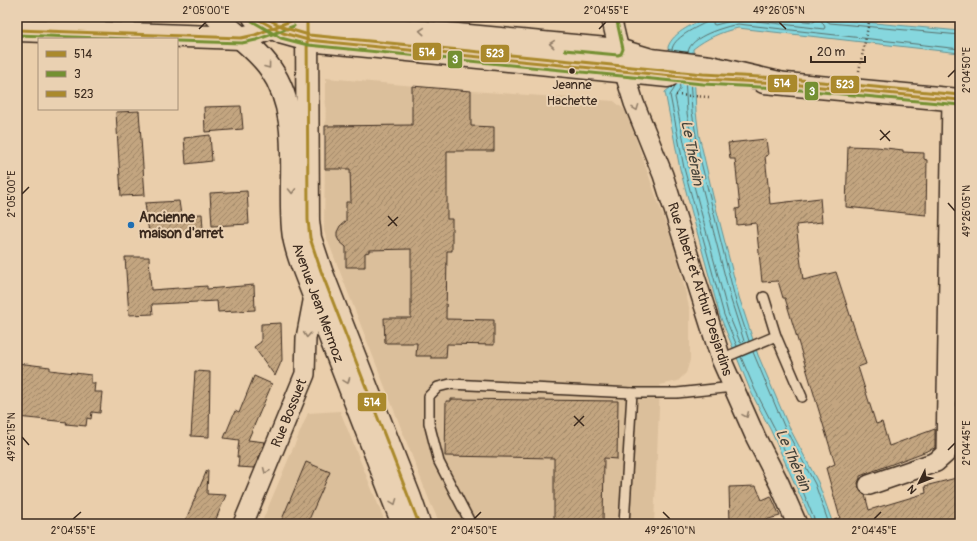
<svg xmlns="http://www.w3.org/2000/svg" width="977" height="541" font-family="Pangolin,sans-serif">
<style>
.built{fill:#dbbf9b}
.water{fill:#86d7de;stroke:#689291}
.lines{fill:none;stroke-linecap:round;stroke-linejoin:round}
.shore{stroke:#596f6b;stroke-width:1}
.building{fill:url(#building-hatch);stroke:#3b2a1e}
.service-casing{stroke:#3b2a1e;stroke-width:12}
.minor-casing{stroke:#3b2a1e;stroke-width:22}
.secondary-casing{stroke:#3b2a1e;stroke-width:25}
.path{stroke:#3b2a1e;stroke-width:2.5;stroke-dasharray:1 3;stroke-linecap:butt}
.service{stroke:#ead1b2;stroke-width:9}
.minor{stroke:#ead1b2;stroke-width:19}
.secondary{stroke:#ead1b2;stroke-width:22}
.bus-1-casing{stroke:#ead1b2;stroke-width:6}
.bus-2-casing{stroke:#ead1b2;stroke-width:6}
.bus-3-casing{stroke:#ead1b2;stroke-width:6}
.bus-1{stroke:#aa892c;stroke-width:3}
.bus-2{stroke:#749032;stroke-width:3}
.bus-3{stroke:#aa892c;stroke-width:3}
.oneway{stroke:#927e68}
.ticks{fill:none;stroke:#3b2a1e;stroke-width:1.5}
.bus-dot{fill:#3b2a1e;stroke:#ead1b2;stroke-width:1.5}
.poi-dot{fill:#1f6fb2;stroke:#ead1b2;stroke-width:1.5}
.labels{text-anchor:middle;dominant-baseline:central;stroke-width:4;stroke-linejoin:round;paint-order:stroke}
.bus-label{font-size:13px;fill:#3b2a1e;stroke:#ead1b2}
.poi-label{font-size:14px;font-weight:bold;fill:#3b2a1e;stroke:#ead1b2;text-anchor:start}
.street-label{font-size:14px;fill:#3b2a1e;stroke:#ead1b2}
.water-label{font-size:15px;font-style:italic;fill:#46443b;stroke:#ead1b2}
.line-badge{stroke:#ead1b2;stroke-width:1.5}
.badge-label{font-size:11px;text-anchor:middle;font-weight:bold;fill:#fff}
.neatline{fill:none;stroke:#3b2a1e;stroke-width:1.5}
.ticks-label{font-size:10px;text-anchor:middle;fill:#3b2a1e}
</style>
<defs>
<pattern id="building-hatch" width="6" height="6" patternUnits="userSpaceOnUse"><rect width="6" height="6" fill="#c3a580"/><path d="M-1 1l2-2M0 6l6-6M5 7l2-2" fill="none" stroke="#a08768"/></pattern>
</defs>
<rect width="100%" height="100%" fill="#eaceab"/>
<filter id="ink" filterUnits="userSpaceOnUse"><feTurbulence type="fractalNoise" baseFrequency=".025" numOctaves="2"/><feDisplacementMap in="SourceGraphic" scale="8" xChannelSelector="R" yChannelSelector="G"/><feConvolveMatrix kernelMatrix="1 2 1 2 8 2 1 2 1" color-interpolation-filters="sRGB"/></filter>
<g filter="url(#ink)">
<g class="built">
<path d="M326 78 471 91 614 101 626 111 676 253 690 311V360L686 373 678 381 660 385 654 524H440L430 502 324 231Z"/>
<path d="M340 411 386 524H261L308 413Z"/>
</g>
<path class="water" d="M709 17H810L960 31V53L738 28C721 32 707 38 693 49L696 112 699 135 713 196 739 297 758 355 788 425 818 482 833 524H813L771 431 751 392 720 316 680 169 665 92 671 87 668 47C673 32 695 23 709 17Z"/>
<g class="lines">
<g class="shore">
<path d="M714 17 713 24 715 25 739 19 824 29 825 27 822 22 821 17"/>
<path d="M770 17 813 22 815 21V17"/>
<path d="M826 17 827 21 830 23 960 35"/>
<path d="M672 50C672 38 697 27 707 22L709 17"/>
<path d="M688 52C690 36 725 27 738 24L960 49"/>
<path d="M690 77 692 112 700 158 735 298 749 341"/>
<path d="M679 79 680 89 675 97 689 167 728 313 740 342 742 343 744 341 731 300 695 159 687 113 685 76"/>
<path d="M675 85 674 89 670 95 684 168 724 315 737 346"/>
<path d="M753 352 784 426 815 484 829 524"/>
<path d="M741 357 755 390 775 429 804 494 816 524"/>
</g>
</g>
<g class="building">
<path d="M412 86 471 91V126L494 127V151H447V219H452V251H447L446 319 494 320V345L447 344 446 358H431V356H416L417 343H385L384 318H411V249L369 250V252L365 253V267H346V247L339 241 337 237V232L340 226 346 221V202H351L350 169H325V126L412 125Z"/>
<path d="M241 106 243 129 205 132 204 107Z"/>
<path d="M139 111 145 195 121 196 116 112Z"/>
<path d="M210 135 212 161 186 164 184 138Z"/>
<path d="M766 139 768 155 765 156 770 204 820 198 822 222 796 225 803 280 836 272 866 364 858 367 876 424 882 422 889 446 935 429V448L860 476V478L858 483 859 488 862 493 865 495 869 510 926 493 925 486 960 477V524H834V520L840 518 826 468 835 464 785 298H783L778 281 762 282 756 223 737 225 736 209 740 208 735 159H730L728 143Z"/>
<path d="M848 146 877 147 903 150V152L924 153V159L927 160 926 215 846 207Z"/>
<path d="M247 191 249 224 212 226 210 193Z"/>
<path d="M179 201 181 215 202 214 203 229 149 233 145 203Z"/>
<path d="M125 257H149L151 290 207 286V289L254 285 255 310 218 312 217 301 157 304H152L153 314 129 315Z"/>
<path d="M281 323 282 360 275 376 254 347 261 342V324Z"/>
<path d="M17 363 50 367V370L91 375V383H95L94 392H102L100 413 92 412 91 419 87 418 86 426 66 424 67 422 17 417Z"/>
<path d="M195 371 210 372 209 437 191 436Z"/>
<path d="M254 376 272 384 248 440 265 442 254 468 238 467 239 457H237L239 440 224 438 235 411 239 413Z"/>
<path d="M451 399 618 401 617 459 604 458 603 524H554V458L445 456 446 401H451Z"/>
<path d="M306 462 330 472 307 524H280Z"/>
<path d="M207 470H208L207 494 226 495 214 524H184Z"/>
<path d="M756 486 762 500 771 496 780 516 765 520V524H730L729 487Z"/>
</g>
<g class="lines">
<g class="service-casing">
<g id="service">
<path d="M764 297 776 336"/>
<path d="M721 359 776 336 802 397"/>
<path d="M471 524 439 462 429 423V396L438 387 450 384 632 393H677L733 387"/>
<path d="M624 524 632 393"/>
</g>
</g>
<g class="minor-casing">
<g id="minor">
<path d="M611 17 624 71 634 103 663 175 721 359 756 438 779 483 797 524"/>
<path d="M869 485 936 462 946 453 952 99"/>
<path d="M243 524 305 374 306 338 314 296"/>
</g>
</g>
<g class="secondary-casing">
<g id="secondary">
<path d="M217 17C234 34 256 48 270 68 303 115 288 176 293 229 294 243 299 257 304 270L403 524"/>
<path d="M254 17 283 33 308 40 668 76"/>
<path d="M307 26 308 220 310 238 321 271 410 498 419 524"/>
<path d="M17 30 241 38C264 34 283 19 307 21L618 50 651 60 710 67 779 83"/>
<path d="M764 82 960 100"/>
</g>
</g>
<g class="path">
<path d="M859 71 870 17"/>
<path d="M676 95 710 97"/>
</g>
<use href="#service" class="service"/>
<use href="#minor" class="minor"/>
<use href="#secondary" class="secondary"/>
<g class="bus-1-casing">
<g id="bus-1">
<path d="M254 17 283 33 308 40 703 79 779 83 960 100"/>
<path d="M307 21 308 220 310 238 321 271 419 524"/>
<path d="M17 30 241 38 255 35 293 20"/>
</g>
</g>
<g class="bus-2-casing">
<g id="bus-2">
<path d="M252 21 281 38 308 45 703 84 779 88 960 105"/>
<path d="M17 35 129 39"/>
<path d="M177 41 242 43 256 40 294 26"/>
<path d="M565 50 618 55 621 54 623 49 616 17"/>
</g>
</g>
<g class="bus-3-casing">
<path id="bus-3" d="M264 17 285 28 309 35 703 74 779 78 960 95"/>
</g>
<use href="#bus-1" class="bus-1"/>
<use href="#bus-2" class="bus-2"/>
<use href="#bus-3" class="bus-3"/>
</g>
<defs><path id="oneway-chevron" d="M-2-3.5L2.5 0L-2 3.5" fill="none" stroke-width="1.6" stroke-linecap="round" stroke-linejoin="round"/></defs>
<g class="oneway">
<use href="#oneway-chevron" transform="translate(422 31) rotate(-175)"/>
<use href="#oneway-chevron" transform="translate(552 44) rotate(-175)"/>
<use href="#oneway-chevron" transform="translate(268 66) rotate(53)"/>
<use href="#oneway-chevron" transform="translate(636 108) rotate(69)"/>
<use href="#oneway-chevron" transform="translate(292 191) rotate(89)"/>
<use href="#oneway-chevron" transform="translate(307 335) rotate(95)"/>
<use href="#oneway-chevron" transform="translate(347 381) rotate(69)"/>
<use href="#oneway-chevron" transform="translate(746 415) rotate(66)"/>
<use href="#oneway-chevron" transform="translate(266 471) rotate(113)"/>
<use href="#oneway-chevron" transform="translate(394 502) rotate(69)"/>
</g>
</g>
<path class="ticks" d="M779 22 786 29M199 29 206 22M599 29 606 22M948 77 955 70M880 130 890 141M880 140 890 131M22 194 29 187M948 203 955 211M388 216 397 226M388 226 398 217M574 416 584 426M574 426 584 416M22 437 29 445M948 450 955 443M663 512 670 519M73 519 81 512M474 519 481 512M874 519 881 512"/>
<circle class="bus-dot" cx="572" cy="71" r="3.5"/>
<circle class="poi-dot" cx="131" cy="225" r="4"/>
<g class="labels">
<g class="bus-label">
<text x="572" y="85">Jeanne<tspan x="572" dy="16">Hachette</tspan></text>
</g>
<g class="poi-label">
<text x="139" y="217">Ancienne<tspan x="139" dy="16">maison d'arret</tspan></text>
</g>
<g class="street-label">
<text transform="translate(700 289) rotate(72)">Rue Albert et Arthur Desjardins</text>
<text transform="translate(318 303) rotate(70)">Avenue Jean Mermoz</text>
<text transform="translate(289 413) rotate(-68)">Rue Bossuet</text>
</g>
<g class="water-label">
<text transform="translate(692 153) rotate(79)">Le Thérain</text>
<text transform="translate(793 460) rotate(66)">Le Thérain</text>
</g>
</g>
<g class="line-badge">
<rect x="412" y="42" width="30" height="19" rx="4" fill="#aa892c"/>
<rect x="480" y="44" width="30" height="19" rx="4" fill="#aa892c"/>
<rect x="447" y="50" width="16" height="19" rx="4" fill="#749032"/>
<rect x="767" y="74" width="31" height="19" rx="4" fill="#aa892c"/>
<rect x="830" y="75" width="30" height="19" rx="4" fill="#aa892c"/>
<rect x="804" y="81" width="15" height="20" rx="4" fill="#749032"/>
<rect x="357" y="392" width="30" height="20" rx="4" fill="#aa892c"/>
</g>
<g class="badge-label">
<text x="427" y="56">514</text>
<text x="495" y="57">523</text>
<text x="455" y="63">3</text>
<text x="782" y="87">514</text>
<text x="845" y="88">523</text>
<text x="812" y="95">3</text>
<text x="372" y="406">514</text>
</g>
<rect width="977" height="541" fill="none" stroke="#ead1b2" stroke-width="44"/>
<rect x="38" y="38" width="140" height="72" fill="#ead1b2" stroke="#a48e77"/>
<rect x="46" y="51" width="20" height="6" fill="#aa892c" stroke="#a48e77"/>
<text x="74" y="58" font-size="12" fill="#3b2a1e">514</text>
<rect x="46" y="71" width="20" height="6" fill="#749032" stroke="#a48e77"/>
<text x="74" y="78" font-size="12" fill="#3b2a1e">3</text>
<rect x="46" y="91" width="20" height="6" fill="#aa892c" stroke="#a48e77"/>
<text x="74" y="98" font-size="12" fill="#3b2a1e">523</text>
<g transform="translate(919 483) rotate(227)" stroke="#ead1b2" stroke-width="3" paint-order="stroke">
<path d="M0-3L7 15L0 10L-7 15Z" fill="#3b2a1e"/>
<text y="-6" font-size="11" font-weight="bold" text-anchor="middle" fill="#3b2a1e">N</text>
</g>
<path d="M811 56v6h54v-6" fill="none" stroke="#3b2a1e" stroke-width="2"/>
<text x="817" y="56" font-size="12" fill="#3b2a1e" stroke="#ead1b2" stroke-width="3" paint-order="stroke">20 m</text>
<rect x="22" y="22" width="933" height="497" class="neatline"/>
<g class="ticks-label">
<text x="206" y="14">2°05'00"E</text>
<text x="606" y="14">2°04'55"E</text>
<text x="779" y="14">49°26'05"N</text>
<text transform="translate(966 70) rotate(-90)" y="4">2°04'50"E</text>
<text transform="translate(11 194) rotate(-90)" y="4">2°05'00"E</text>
<text transform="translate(966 211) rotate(-90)" y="4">49°26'05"N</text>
<text transform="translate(11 437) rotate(-90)" y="4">49°26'15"N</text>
<text transform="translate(966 443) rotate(-90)" y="4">2°04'45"E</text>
<text x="73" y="534">2°04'55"E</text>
<text x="474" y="534">2°04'50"E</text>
<text x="670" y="534">49°26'10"N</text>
<text x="874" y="534">2°04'45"E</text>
</g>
</svg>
